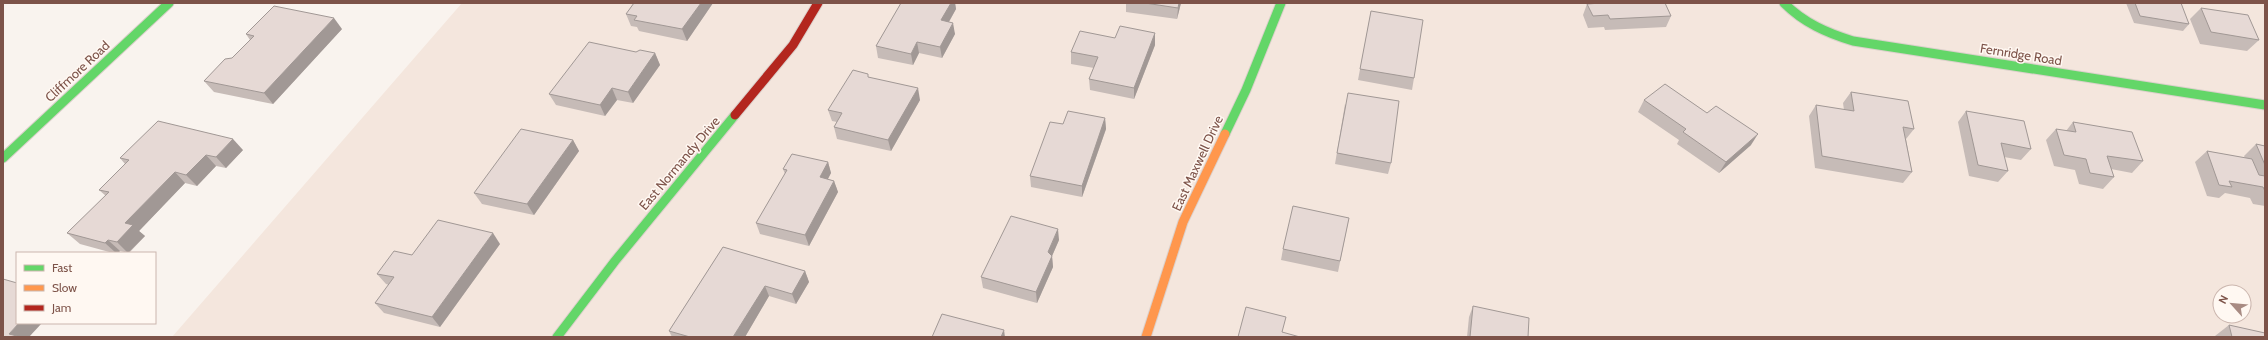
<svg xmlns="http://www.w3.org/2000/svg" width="2268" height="340" font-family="Cabin,sans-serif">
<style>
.residential{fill:#f4e6dd;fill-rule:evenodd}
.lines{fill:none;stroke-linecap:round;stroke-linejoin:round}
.fast-casing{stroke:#dbd0cb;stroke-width:11}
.slow-casing{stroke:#dbd0cb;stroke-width:11}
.jam-casing{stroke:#dbd0cb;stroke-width:11}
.fast{stroke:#63d668;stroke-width:9}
.slow{stroke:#ff974d;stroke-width:9}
.jam{stroke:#b3261e;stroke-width:9}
.wall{fill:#c6bbb7}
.shaded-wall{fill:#a19895}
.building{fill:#e6d9d5;stroke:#a19895}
.labels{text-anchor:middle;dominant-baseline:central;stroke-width:3;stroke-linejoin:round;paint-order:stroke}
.street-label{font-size:13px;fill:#7d5349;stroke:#fff8f2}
</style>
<rect width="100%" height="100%" fill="#f9f3ee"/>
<path class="residential" d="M462 3H2265V337H172ZM2220 292H2244V316H2220Z"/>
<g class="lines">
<g class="fast-casing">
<g id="fast">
<path d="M1784 3C1804 23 1827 33 1853 41L2265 105"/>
<path d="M1225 134 1246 90 1281 3"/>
<path d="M3 158 169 3"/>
<path d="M557 337 615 261 735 115"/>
</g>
</g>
<g class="slow-casing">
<path id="slow" d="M1146 337 1183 222 1225 134"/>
</g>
<g class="jam-casing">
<path id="jam" d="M735 115 793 45 818 3"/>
</g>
<use href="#fast" class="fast"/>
<use href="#slow" class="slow"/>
<use href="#jam" class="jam"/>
</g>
<g class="wall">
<path d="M634 3H713L687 41 639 31 637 27 631 26 626 14Z"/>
<path d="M901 3H955L956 9 949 22 955 34 942 58 919 53 913 65 878 58 876 46Z"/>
<path d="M1126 3H1181L1177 19 1126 12Z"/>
<path d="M1593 3H1665L1671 16 1666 27 1605 30 1604 27 1588 28 1583 15 1587 4Z"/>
<path d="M2126 3H2178L2189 24 2183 31 2134 23Z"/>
<path d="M2201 8 2259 40 2247 51 2200 44 2190 19Z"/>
<path d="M1371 11 1414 78 1412 90 1358 80Z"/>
<path d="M342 29 273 104 214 92 204 81 232 58 250 40 246 34Z"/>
<path d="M1155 33V45L1134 99 1090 90 1089 79 1094 68 1071 64V52L1115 38Z"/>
<path d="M655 53 660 65 633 103 617 100 605 116 556 105 549 94Z"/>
<path d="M869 77 920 100 891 151 837 139 834 127 837 122 832 121 828 110Z"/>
<path d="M1851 92 1914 129 1906 139 1912 172 1903 183 1815 168 1809 116 1816 105 1844 110 1843 103Z"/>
<path d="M1644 100 1751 145 1719 173 1677 144 1679 140 1638 112Z"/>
<path d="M1345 104 1391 163 1388 174 1335 164Z"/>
<path d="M1966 111 2031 149 2021 160 2004 157 2008 171 1998 182 1969 176 1958 122Z"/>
<path d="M1105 118 1106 129 1082 197 1031 187 1030 176 1063 124Z"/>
<path d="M2073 122 2143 161 2132 173 2111 169 2114 177 2103 189 2079 184 2075 170 2054 166 2046 140 2056 129 2066 131Z"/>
<path d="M573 140 579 151 534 215 482 204 474 193Z"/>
<path d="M2256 144 2265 146V206L2253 204 2250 198 2225 193 2219 198 2207 196 2195 162 2207 151 2245 158 2244 156Z"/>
<path d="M243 150 226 168 216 166 197 186 185 183 139 231 145 236 129 253 120 251 118 253H113L80 244 67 233 106 196 99 190 125 164 120 158Z"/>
<path d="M828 162 831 173 828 179 834 181 838 192 809 246 760 234 756 223 785 174 783 169Z"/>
<path d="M1349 218 1338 272 1281 260 1283 249Z"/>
<path d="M1059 240 1052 256 1053 267 1037 303 983 288 981 277Z"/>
<path d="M500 244 440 327 384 313 375 303 389 285 386 284 377 274 412 255Z"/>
<path d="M723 247 805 271 809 282 796 304 769 296 745 337H672L669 331Z"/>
<path d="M1473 306 1528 337H1467L1469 317Z"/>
<path d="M2229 325 2265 337H2216L2215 336Z"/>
</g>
<g class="shaded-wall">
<path d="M701 3H713L687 41 682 29Z"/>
<path d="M951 3H955L956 9 943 32 941 20Z"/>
<path d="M1179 3H1181L1177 19 1178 8Z"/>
<path d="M334 18 342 29 273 104 264 93Z"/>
<path d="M953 23 955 34 942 58 940 47Z"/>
<path d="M1155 33V45L1134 99V88Z"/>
<path d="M917 42 919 53 913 65 911 54Z"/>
<path d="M655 53 660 65 633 103 628 92Z"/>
<path d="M612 88 617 100 605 116 600 105Z"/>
<path d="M918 88 920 100 891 151 888 140Z"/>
<path d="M1105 118 1106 129 1082 197V186Z"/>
<path d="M1758 134 1751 145 1719 173 1726 162Z"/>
<path d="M233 139 243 150 226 168 216 157Z"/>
<path d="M573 140 579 151 534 215 527 204Z"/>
<path d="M206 155 216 166 197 186 186 175Z"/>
<path d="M828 162 831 173 823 188 820 177Z"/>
<path d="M175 172 185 183 139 231 145 236 128 253 117 242 125 223Z"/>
<path d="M834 181 838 192 809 246 805 235Z"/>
<path d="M1058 229 1059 240 1049 263 1048 252Z"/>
<path d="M493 233 500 244 440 327 432 317Z"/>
<path d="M108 240 120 251 118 253H116L105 243Z"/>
<path d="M1052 256 1053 267 1037 303 1036 292Z"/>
<path d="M805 271 809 282 796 304 792 294Z"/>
<path d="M765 286 769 296 745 337H733Z"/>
<path d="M19 323H42L29 337H13L9 334Z"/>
<path d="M1004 330 1005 337H1001Z"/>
</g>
<g class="building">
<path d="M634 3H701L682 29 634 20 637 16 626 14Z"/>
<path d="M901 3H951L941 20 953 23 940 47 917 42 911 54 876 46Z"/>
<path d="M1145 3H1179L1178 8Z"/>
<path d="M1601 3H1665L1671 16 1610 19 1608 15 1593 16 1587 4Z"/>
<path d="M2135 3H2181L2189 24 2140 16Z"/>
<path d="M274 6 334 18 264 93 204 81 225 59 232 58 254 36 246 34Z"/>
<path d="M2201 8 2248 15 2259 40 2211 32Z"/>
<path d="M1371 11 1423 20 1414 78 1360 69Z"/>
<path d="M1120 26 1155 33 1134 88 1089 79 1098 57 1071 52 1080 31 1115 38Z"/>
<path d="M589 42 636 52 640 50 655 53 628 92 612 88 600 105 549 94Z"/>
<path d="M853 70 868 74V77L918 88 888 140 834 127 842 113 828 110Z"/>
<path d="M1665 84 1707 113 1716 106 1758 134 1726 162 1683 132 1686 129 1644 100Z"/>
<path d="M1851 92 1908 101 1914 129 1903 127 1912 172 1822 156 1816 105 1854 111Z"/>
<path d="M1348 93 1399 101 1391 163 1337 153Z"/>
<path d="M1068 111 1105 118 1082 186 1030 176 1050 122 1063 124Z"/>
<path d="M1966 111 2024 121 2031 149 2001 143 2008 171 1978 165Z"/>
<path d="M158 121 233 139 216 157 206 155 186 175 175 172 125 223 133 225 117 242 108 240 105 243 67 233 109 192 99 190 129 160 120 158Z"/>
<path d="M2073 122 2132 132 2143 161 2107 156 2114 177 2090 173 2086 159 2064 155 2056 129 2076 132Z"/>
<path d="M521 129 573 140 527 204 474 193Z"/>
<path d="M2256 144 2265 146V165Z"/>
<path d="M2207 151 2252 159 2259 175 2265 176V191L2263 187 2229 181 2232 187 2219 185Z"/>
<path d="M792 154 828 162 820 177 834 181 805 235 756 223 787 170 783 169Z"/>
<path d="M1293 206 1349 218 1340 261 1283 249Z"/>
<path d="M1011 216 1058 229 1048 252 1052 256 1036 292 981 277Z"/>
<path d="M438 220 493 233 432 317 375 303 394 277 377 274 394 251 412 255Z"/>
<path d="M723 247 805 271 792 294 765 286 733 337H690L669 331Z"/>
<path d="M3 279 17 283V323H19L9 334 17 336 16 337H3Z"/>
<path d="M1473 306 1529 318 1528 337H1470Z"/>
<path d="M1246 307 1286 317 1282 332 1300 337H1238Z"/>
<path d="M942 314 1004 330 1001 337H932Z"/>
<path d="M2229 325 2265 333V337H2232Z"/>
</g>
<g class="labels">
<g class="street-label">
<text transform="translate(2021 54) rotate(9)">Fernridge Road</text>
<text transform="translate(77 71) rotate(-43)">Cliffmore Road</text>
<text transform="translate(679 163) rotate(-50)">East Normandy Drive</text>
<text transform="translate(1197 163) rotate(-65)">East Maxwell Drive</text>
</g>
</g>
<rect width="2268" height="340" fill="none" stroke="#7d5349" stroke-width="8"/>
<rect x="16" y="252" width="140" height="72" fill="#fff8f2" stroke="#cbb6ae"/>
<rect x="24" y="265" width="20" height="6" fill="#63d668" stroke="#cbb6ae"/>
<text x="52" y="272" font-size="12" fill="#7d5349">Fast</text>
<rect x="24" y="285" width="20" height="6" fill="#ff974d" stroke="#cbb6ae"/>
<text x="52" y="292" font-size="12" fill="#7d5349">Slow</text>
<rect x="24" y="305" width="20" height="6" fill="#b3261e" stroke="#cbb6ae"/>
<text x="52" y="312" font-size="12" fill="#7d5349">Jam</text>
<g transform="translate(2232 304) rotate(297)"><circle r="19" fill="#fff8f2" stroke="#cbb6ae"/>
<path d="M0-3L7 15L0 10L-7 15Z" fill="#a88b83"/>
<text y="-6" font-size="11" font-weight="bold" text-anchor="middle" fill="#7d5349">N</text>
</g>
</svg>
